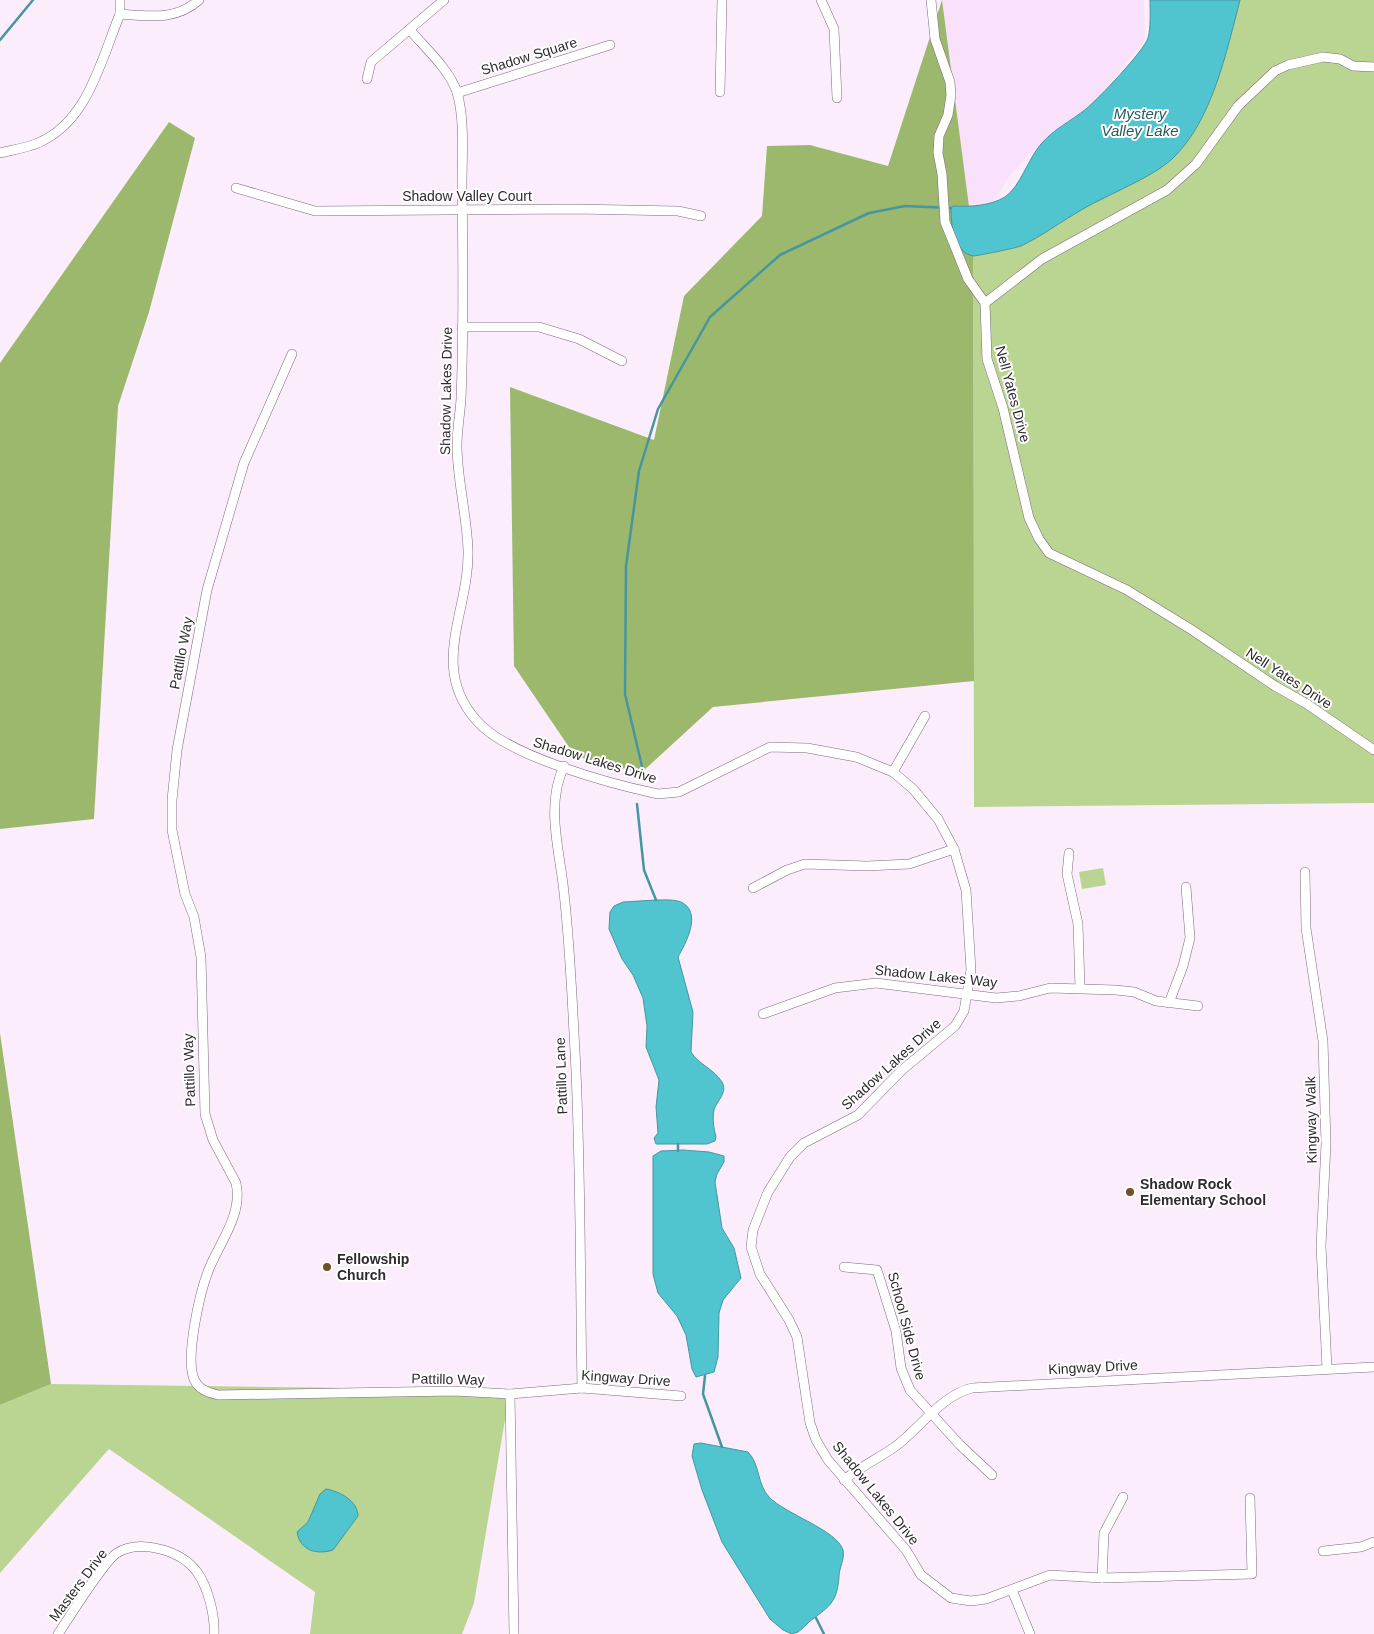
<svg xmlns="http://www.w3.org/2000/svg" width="1374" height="1634" font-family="Arial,sans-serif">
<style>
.built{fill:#fae1fb}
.green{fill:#bad491}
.forest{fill:#9cb86d}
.water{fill:#50c4cf;stroke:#4696a0}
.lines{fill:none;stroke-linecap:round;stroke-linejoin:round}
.stream{stroke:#4696a0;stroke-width:2.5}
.street-casing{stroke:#7b6b7c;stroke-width:10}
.street{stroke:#fff;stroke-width:9}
.poi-dot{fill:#6d5224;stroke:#fff;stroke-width:2}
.labels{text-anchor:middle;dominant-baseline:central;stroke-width:4;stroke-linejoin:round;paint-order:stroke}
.street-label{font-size:14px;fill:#302931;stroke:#fff}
.poi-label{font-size:14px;font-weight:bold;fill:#302931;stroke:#fff;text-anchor:start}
.water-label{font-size:15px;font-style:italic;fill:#27595e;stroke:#fff}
</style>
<rect width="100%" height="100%" fill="#fcedfd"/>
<path class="built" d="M942 0H1144L1145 40 1098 98 1061 136 1033 151 1010 175 973 237Z"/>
<g class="green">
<path d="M1231 0H1374V803L974 807 973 237Z"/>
<path d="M1103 868 1106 885 1082 889 1079 872Z"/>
<path d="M51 1384 510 1390 474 1603 462 1634H310L315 1592 109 1449 0 1573V1405Z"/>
</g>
<g class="forest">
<path d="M942 0 973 237 974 681 713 707 641 773 575 756 514 666 510 387 654 440 684 296 762 216 767 146 810 145 888 166Z"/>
<path d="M169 122 195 138 149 312 118 406 94 819 0 829V363Z"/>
<path d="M0 1033 51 1384 0 1405Z"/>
</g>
<g class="water">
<path d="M1150 0H1240C1227 50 1212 122 1172 159 1151 178 1109 194 1083 209 1062 221 1042 236 1021 246 1016 248 977 256 973 256 953 252 951 224 951 208L953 206C970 207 990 206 1005 197 1020 187 1028 159 1041 144 1054 129 1071 121 1086 109 1098 99 1144 51 1148 38 1151 27 1150 12 1150 0Z"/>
<path d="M656 900C664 900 676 899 683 903 702 915 685 944 678 957L693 1012 691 1052C698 1064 714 1069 722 1082 728 1093 717 1100 714 1110 712 1119 714 1129 716 1137L715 1141 707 1144H656L654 1138 658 1133 656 1107 659 1080 646 1047 647 1026 643 998 633 975 622 959 609 929 610 912 614 906 623 902Z"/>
<path d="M683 1150 709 1152 724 1156V1162L717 1174 715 1182 722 1228 734 1248 741 1278 723 1300 719 1313 718 1357 714 1372 696 1377 692 1369 686 1335 677 1316 658 1293 653 1274V1156L661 1151Z"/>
<path d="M701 1443 748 1452C760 1464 757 1484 769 1497 785 1514 837 1530 843 1550 845 1560 839 1567 839 1577 837 1604 828 1607 809 1622 805 1626 802 1629 798 1632L792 1634 783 1630 770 1619 722 1542 702 1490 692 1456 694 1444Z"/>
<path d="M326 1489C339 1491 358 1501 358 1516L333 1550C317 1555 300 1551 297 1532L308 1522 320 1494Z"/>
</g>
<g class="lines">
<g class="stream">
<path d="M0 40 33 0"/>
<path d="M644 775 625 694 626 566 639 471 658 409 710 317 780 255 869 213 905 206 951 208"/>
<path d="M637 804 644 870 656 900"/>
<path d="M678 1151V1144"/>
<path d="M705 1376 703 1394 722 1447"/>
<path d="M816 1618 824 1634"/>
</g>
<g class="street-casing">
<g id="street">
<path d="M821 0 834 29 837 98"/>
<path d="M931 0 935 39 950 82 951 95 948 115 939 136 938 153 942 174 945 222 968 279 985 303"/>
<path d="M120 14C148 16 176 21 199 0"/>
<path d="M410 30C426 49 449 69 457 92 465 120 462 155 462 184 463 255 464 328 461 399 460 414 457 430 457 445 457 480 467 515 468 550 470 610 428 667 477 721 507 756 611 784 658 794L679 792 770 747 807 748 856 757 893 772 913 789 938 819 954 849 966 890 971 970 964 1011 955 1026 902 1070 858 1115 804 1143 790 1157 768 1192 753 1230 751 1247 760 1274 789 1320 797 1337 810 1423 816 1440 828 1460 906 1550 921 1575 951 1598 971 1601 986 1599 1050 1575 1102 1578 1252 1574 1250 1498"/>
<path d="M1374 67 1353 66 1340 59 1323 57 1288 65 1275 71 1238 106 1196 164 1167 190 1042 259 985 303 987 359 1003 408 1029 518 1039 539 1049 553 1127 590 1192 630 1275 686 1307 704 1374 750"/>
<path d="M367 79 371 62 444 0"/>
<path d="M720 92 722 0"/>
<path d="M457 93 610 45"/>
<path d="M0 153C12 150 26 148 38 143 88 122 101 60 120 14V0"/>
<path d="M236 188 315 211 575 209 678 211 701 216"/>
<path d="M462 327H539L579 339 622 361"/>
<path d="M292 354 244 463 207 590 177 750 172 800V830L185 894 194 917 201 957 205 1114 213 1140 236 1183C243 1214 220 1242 209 1269 200 1291 185 1357 194 1379 198 1389 207 1392 218 1395L454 1391 510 1394 582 1388 681 1396"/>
<path d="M564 766C545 807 560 850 564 893 570 945 572 999 575 1051 581 1163 580 1276 582 1388"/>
<path d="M893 772 925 716"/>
<path d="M1069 853 1067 874 1078 924 1080 988"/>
<path d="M1305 872 1306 928 1323 1041 1326 1144 1321 1246 1327 1368"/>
<path d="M753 888 787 870 805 864 867 866 909 864 954 849"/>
<path d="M1169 1003 1183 966 1190 938 1186 887"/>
<path d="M763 1014 835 988 876 983 996 998 1019 996 1050 988 1116 990 1134 992 1156 1001 1198 1006"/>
<path d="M844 1267 877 1270 896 1331 901 1368 910 1390 960 1445 992 1475"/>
<path d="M510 1394 514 1634"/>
<path d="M844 1480C860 1467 879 1458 896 1446 920 1428 942 1395 972 1388L1374 1367"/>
<path d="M1323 1551 1361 1547 1374 1542"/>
<path d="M1102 1578 1104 1533 1123 1497"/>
<path d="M1012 1590 1030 1634"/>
<path d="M58 1634C69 1618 104 1561 117 1553 140 1539 181 1550 197 1572 208 1587 215 1615 214 1634"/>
</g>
</g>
<use href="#street" class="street"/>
</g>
<g class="poi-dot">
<circle cx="1130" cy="1192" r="5"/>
<circle cx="327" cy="1267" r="5"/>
</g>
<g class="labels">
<g class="street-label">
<text transform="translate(529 56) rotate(-17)">Shadow Square</text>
<text x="467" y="196">Shadow Valley Court</text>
<text transform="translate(446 391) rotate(-89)">Shadow Lakes Drive</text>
<text transform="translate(1013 394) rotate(75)">Nell Yates Drive</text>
<text transform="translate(181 653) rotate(-79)">Pattillo Way</text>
<text transform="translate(1289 678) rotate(33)">Nell Yates Drive</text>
<text transform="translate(595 760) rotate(17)">Shadow Lakes Drive</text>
<text transform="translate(936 976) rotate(6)">Shadow Lakes Way</text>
<text transform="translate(891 1064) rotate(-42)">Shadow Lakes Drive</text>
<text transform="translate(189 1070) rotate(-92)">Pattillo Way</text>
<text transform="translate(561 1076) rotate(-92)">Pattillo Lane</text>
<text transform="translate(1311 1120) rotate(-91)">Kingway Walk</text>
<text transform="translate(907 1326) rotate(75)">School Side Drive</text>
<text transform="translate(1093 1367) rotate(-3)">Kingway Drive</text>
<text transform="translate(626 1378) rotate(4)">Kingway Drive</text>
<text transform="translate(448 1379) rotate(1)">Pattillo Way</text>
<text transform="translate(876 1493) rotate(51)">Shadow Lakes Drive</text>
<text transform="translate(78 1585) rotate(-53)">Masters Drive</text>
</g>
<g class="poi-label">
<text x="1140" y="1184">Shadow Rock<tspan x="1140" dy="16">Elementary School</tspan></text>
<text x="337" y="1259">Fellowship<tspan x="337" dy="16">Church</tspan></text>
</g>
<g class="water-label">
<text x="1140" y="113">Mystery<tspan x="1140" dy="17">Valley Lake</tspan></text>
</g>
</g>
</svg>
